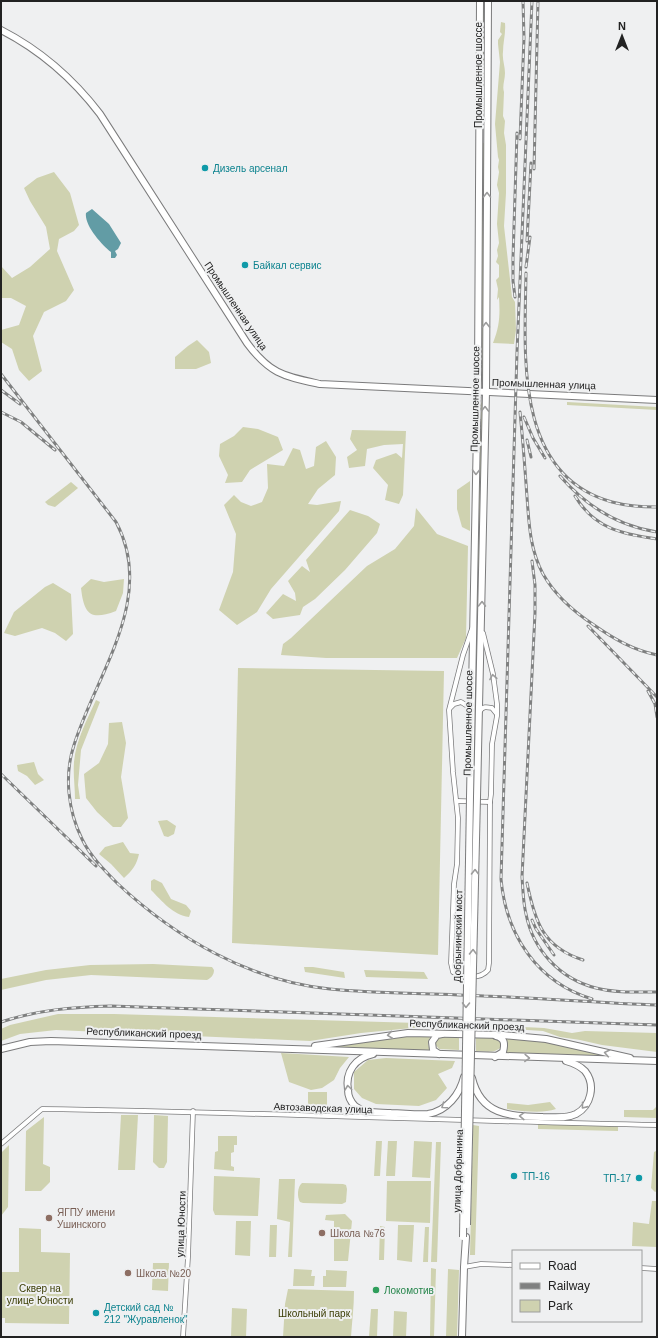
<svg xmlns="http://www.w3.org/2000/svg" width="658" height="1338" font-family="Arial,sans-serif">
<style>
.green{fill:#cfd2b0}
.water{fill:#629ca5}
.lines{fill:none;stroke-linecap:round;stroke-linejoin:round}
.street-casing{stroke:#7b7b7c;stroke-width:5.5}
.secondary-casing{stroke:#7b7b7c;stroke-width:8}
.street{stroke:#fff;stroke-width:4}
.secondary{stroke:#fff;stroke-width:6}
.rail-casing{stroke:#7f8080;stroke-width:3}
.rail{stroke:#eff0f1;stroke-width:1.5;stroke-dasharray:4.5;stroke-linecap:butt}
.secondary-bridge-casing{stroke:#7b7b7c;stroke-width:8;stroke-linecap:butt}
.secondary-bridge{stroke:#fff;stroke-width:6}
.oneway{stroke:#9c9c9c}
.culture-dot{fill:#0f9aa8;stroke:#eff0f1;stroke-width:1.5}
.education-dot{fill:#8d6e63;stroke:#eff0f1;stroke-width:1.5}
.leisure-dot{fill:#2e9e5b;stroke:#eff0f1;stroke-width:1.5}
.labels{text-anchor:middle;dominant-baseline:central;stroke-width:4;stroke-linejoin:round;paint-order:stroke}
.street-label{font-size:10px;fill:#222;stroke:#eff0f1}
.culture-label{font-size:10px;fill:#0d838f;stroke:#eff0f1;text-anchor:start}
.education-label{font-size:10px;fill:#785e54;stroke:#eff0f1;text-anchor:start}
.park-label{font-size:10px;fill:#3a3c03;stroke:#eff0f1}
.leisure-label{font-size:10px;fill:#27864d;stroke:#eff0f1;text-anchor:start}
</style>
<rect width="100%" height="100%" fill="#eff0f1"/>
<g class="green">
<path d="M482 1H486L485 117H482Z"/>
<path d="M501 22 505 23C506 33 503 42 503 52 502 59 505 66 505 73 505 80 502 86 504 92L503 116 505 121 504 133 506 145V193L504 226 512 297 515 302 516 330 514 344 493 343C500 325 500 314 499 297L497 300 498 289 496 280 499 277V265L496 262 498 256 497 250 499 243 497 224 499 193 497 185 499 172 498 167 499 160 498 157 495 124 500 62 498 44V40L502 34 500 32Z"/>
<path d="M482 143H485L483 378 481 382 480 380Z"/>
<path d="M54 172 70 193 79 225 74 231 59 239 57 251 74 290 66 301 44 312 33 336 42 371 29 381 19 370 12 349 1 342V330L19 325 26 306 11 298H1V266L12 278 30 267 50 249 46 227 30 201 24 188 37 178Z"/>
<path d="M197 340 209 352 211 363 196 369H175V357L188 346Z"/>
<path d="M481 402 483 405 482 439 477 692 475 716 480 404Z"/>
<path d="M567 402 657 407V410L567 405Z"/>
<path d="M243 427 258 429 278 437 283 450 250 470 242 482 225 483 228 475 219 456 220 444 234 436Z"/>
<path d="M352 430 406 431 403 495 399 504 385 500 388 485 373 468 376 460 396 453 402 458 403 444 384 445 367 449 365 466 349 468 347 457 357 450 350 439Z"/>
<path d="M326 441 336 457 335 475 318 489 308 504 317 505 341 501 339 511 271 589 257 612 237 625 219 610 233 572 236 534 224 505 234 495 241 502 251 506 262 502 268 488 267 464 284 466 293 448 300 450 306 469 314 466 316 447Z"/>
<path d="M470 481V531L462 527 457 509V490Z"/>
<path d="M71 482 78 488 55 507 48 505 45 502Z"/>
<path d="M416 508 437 534 468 546 466 638 457 658H326L281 655 283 644 291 638 367 566 395 549 414 526Z"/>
<path d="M350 510 368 516 380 524 377 533 345 570 315 599 303 607 300 615 273 619 266 613 283 594 296 601 295 593 288 581 302 566 310 572 306 560Z"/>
<path d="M91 579 104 582 124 579 123 593 116 611C90 621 84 614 81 588Z"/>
<path d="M53 583 71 594 73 634 66 641 55 633 42 628 15 636 4 633 14 612 45 587Z"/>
<path d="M238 668 444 671 438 955 232 943Z"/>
<path d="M96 700 100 702 81 750 78 785 80 799H75C75 787 73 774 74 762 76 740 87 720 96 700Z"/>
<path d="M122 722 126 743 121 777 128 818 121 827H113L97 812 86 798 84 774 99 763 108 744 109 723Z"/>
<path d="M34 762 38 774 44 780 35 785 27 776 18 771 17 765Z"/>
<path d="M167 820 176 826 174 834 168 837 164 836 158 821Z"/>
<path d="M123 842 130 853 139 854C137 864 132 871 124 878L111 864 99 854 105 847Z"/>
<path d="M154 879 162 883 171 899 186 905 191 911 189 917C173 915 162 901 151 890V881Z"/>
<path d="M153 964 212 967 214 970C214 975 211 978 207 980L91 975 46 980 1 990V979L46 970 90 965Z"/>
<path d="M304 967H313L344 972 345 978 305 972Z"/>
<path d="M364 970 424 972 428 979 366 977Z"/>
<path d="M58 1014H114L453 1024 361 1033 310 1041 56 1030 20 1034 1 1041V1029L10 1025Z"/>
<path d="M483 1025 544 1028 572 1033 585 1031 657 1033V1052L602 1045 580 1040 560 1037 543 1031 481 1027Z"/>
<path d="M432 1035C427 1041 427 1046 432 1052L329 1047 403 1036Z"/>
<path d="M441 1036H459V1050L439 1049 434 1043 435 1039Z"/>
<path d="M476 1037 493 1038 500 1041 501 1047C495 1054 484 1051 476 1051Z"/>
<path d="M505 1037 545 1041 611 1056 504 1054C508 1048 509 1043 505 1037Z"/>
<path d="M281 1053 349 1057 340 1068 334 1080 322 1088 311 1090 289 1082Z"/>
<path d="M386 1058 455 1061 452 1068 438 1074 447 1088 436 1100 419 1106 376 1104 362 1098 354 1089V1072L368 1060Z"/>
<rect x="308" y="1092" width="19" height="15"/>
<path d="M550 1102 556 1109C542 1114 522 1111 507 1109V1103L528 1105Z"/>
<path d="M657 1106V1118L624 1117V1110H653Z"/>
<path d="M121 1115H138L135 1170H118Z"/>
<path d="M154 1115 168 1116 167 1162 164 1168H159L153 1162Z"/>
<path d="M44 1117 43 1164 50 1167V1182L41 1191H25L26 1131Z"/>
<path d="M538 1124 618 1125V1131L538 1129Z"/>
<path d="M473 1125 479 1126 475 1255H470Z"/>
<path d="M218 1136H237V1145H234V1152L231 1153V1166L234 1167V1171L214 1169 215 1152 218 1151Z"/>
<path d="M376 1141H382L380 1176H374Z"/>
<path d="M388 1141H397L395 1176H386Z"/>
<path d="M414 1141 432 1142 430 1178 412 1177Z"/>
<path d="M436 1142H441L437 1262H431Z"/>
<path d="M9 1145 8 1207 1 1216V1153Z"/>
<path d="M656 1151H657V1191L655 1192 651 1188 654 1152Z"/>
<path d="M214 1176 260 1178 258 1216 215 1215 213 1210Z"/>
<path d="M279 1179H295L292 1257H288L290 1222 277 1219Z"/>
<path d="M387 1181H431L430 1223 386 1221Z"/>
<path d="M302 1183 343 1184 346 1185 347 1189 346 1202 342 1204 303 1203 300 1202C297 1197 297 1187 302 1183Z"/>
<path d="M652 1201H657V1247L632 1246 633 1222 649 1224Z"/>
<path d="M345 1214 352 1221 348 1261H334V1221L325 1220 326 1215Z"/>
<path d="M236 1221H251L250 1256 235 1255Z"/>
<path d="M270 1225H277L276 1257H269Z"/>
<path d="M398 1225H414L412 1262 397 1260Z"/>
<path d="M380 1226 385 1227 384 1260H379Z"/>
<path d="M425 1227H429L428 1262H423Z"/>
<path d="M19 1228 41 1229V1252L70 1253 69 1324 5 1323V1318H2L1 1280H2V1272H19Z"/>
<path d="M153 1263H169L168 1291 152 1290Z"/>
<path d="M431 1268 436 1269 434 1337H430Z"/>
<path d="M294 1269 312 1270 311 1276H315L314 1286H293Z"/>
<path d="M448 1269 459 1270 457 1337H446Z"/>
<path d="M326 1270 347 1271 346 1287H323V1276H326Z"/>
<path d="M288 1289 354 1291C354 1307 352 1321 351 1337H283L285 1304Z"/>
<path d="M232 1308 247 1309 246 1337H231Z"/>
<path d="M371 1309H378L377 1337H369Z"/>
<path d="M394 1311 407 1312 406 1337H393Z"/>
</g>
<path class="water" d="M92 209 109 224 121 243 118 249 115 251 117 255 115 258H111V252C102 245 84 225 86 213Z"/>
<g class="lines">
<g class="street-casing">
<g id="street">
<path d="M472 629 463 655 449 710 453 772 458 818 457 864 454 884 451 963 453 972C462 979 481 979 488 970L489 963 490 802 491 794 492 744 497 716V704L493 674 483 633"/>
<path d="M450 708 454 704 461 702 469 707 470 712"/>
<path d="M480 711C483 706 487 707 492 708L496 713"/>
<path d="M457 801 490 802"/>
<path d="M1 1144 42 1109C247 1112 452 1121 657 1125"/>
<path d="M464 1267 481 1264 513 1265"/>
<path d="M641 1268 657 1269"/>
<path d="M183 1337 188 1257 193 1111"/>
</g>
</g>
<g class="secondary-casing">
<g id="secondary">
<path d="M1 30C40 50 74 80 100 114L247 343C270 374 283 376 320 384L657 400"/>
<path d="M470 797 478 377 480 1"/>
<path d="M477 797 486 392 488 1"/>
<path d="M315 1046 408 1033 503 1035 546 1039 630 1058"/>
<path d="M1 1049 30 1042 51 1041C253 1047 455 1055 657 1061"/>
<path d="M373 1054C355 1058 345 1072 348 1090 348 1096 351 1102 355 1106 365 1114 379 1112 391 1113 403 1113 416 1115 428 1114 447 1111 460 1094 464 1077"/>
<path d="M439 1054 433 1050 432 1042 437 1035 442 1034"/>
<path d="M495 1057 503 1052C505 1044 505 1038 496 1036"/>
<path d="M472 1078C481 1116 510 1116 543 1117 554 1117 566 1119 576 1114 591 1106 596 1085 585 1071 580 1066 573 1063 566 1061"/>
<path d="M462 1337 464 1267 466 1237"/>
</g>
</g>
<use href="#street" class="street"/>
<use href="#secondary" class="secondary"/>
<g class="rail-casing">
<g id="rail">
<path d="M532 1 517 352 501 879C506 935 537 982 592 999"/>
<path d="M520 139 524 38 523 1"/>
<path d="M534 169 538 1"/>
<path d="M527 241 531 163"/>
<path d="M526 267 530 237"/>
<path d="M526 273C525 352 513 475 612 502 627 506 642 507 657 507"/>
<path d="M515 297 513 281V258L517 133"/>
<path d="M1 374 116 522C157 598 96 674 74 745 64 775 68 811 82 839 90 856 105 871 118 884 176 938 250 981 330 989 381 994 433 993 484 996 542 998 599 1003 657 1005"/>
<path d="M1 390 20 404"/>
<path d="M1 412 21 422 55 450"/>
<path d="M520 412C523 441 525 469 527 497 529 524 530 550 543 574 555 595 574 612 594 625 614 639 633 650 657 655"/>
<path d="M524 417 533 438 545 458"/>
<path d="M527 440 531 457"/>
<path d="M560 476C586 506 618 526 657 532"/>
<path d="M575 496C594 528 621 534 657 539"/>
<path d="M532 561 535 585V613L522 877C523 889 523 902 526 914 533 950 560 979 596 988 615 993 637 992 657 992"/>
<path d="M588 626 657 697"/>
<path d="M648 691 655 704 657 717"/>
<path d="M1 774 96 866"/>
<path d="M527 883C535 922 543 947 583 960"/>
<path d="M532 920 536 929 554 955"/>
<path d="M1 1022C37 1010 73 1007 111 1006L657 1025"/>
</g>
</g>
<use href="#rail" class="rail"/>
<g class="secondary-bridge-casing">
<g id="secondary-bridge">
<path d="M467 1225 477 797"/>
<path d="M463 1237 470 797"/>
</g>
</g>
<use href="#secondary-bridge" class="secondary-bridge"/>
</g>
<defs><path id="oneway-chevron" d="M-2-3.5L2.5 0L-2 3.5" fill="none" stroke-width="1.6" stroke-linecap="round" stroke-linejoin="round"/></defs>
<g class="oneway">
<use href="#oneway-chevron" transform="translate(487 195) rotate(-90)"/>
<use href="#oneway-chevron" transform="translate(486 325) rotate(-90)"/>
<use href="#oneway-chevron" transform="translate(485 409) rotate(-89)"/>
<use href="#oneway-chevron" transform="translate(476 472) rotate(91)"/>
<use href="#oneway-chevron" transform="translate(482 604) rotate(-89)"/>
<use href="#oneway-chevron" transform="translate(493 677) rotate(-100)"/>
<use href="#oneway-chevron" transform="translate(475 872) rotate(-89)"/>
<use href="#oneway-chevron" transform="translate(473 952) rotate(-89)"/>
<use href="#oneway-chevron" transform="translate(466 1005) rotate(91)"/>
<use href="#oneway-chevron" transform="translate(390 1035) rotate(172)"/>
<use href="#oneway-chevron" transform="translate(607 1053) rotate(-168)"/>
<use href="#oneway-chevron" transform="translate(527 1058) rotate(2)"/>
<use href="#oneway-chevron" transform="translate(348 1088) rotate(-97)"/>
<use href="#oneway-chevron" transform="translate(444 1106) rotate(145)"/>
<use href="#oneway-chevron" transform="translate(584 1106) rotate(129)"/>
<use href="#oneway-chevron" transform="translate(522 1116) rotate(-178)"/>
</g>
<g class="culture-dot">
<circle cx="205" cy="168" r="4"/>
<circle cx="245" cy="265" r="4"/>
<circle cx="514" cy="1176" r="4"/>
<circle cx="639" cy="1178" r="4"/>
<circle cx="96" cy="1313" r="4"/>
</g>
<g class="education-dot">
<circle cx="49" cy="1218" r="4"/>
<circle cx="322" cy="1233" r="4"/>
<circle cx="128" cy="1273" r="4"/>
</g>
<circle class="leisure-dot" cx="376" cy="1290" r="4"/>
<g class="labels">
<g class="street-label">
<text transform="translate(478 75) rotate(-90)">Промышленное шоссе</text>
<text transform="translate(236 306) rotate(56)">Промышленная улица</text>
<text transform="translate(544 384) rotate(2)">Промышленная улица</text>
<text transform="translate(475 399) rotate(-89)">Промышленное шоссе</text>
<text transform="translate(468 723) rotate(-89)">Промышленное шоссе</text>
<text transform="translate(458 936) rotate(-89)">Добрынинский мост</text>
<text transform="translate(467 1025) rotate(2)">Республиканский проезд</text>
<text transform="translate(144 1033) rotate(2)">Республиканский проезд</text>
<text transform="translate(323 1108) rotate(2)">Автозаводская улица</text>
<text transform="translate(458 1171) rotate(-88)">улица Добрынина</text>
<text transform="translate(181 1224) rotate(-88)">улица Юности</text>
</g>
<g class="culture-label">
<text x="213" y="168">Дизель арсенал</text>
<text x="253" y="265">Байкал сервис</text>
<text x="522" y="1176">ТП-16</text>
<text x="631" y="1178" text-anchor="end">ТП-17</text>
<text x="104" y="1307">Детский сад №<tspan x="104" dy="12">212 "Журавленок"</tspan></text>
</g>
<g class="education-label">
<text x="57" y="1212">ЯГПУ имени<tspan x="57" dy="12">Ушинского</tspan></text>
<text x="330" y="1233">Школа №76</text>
<text x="136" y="1273">Школа №20</text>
</g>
<g class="park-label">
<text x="40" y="1288">Сквер на<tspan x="40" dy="12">улице Юности</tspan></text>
<text x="314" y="1313">Школьный парк</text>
</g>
<g class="leisure-label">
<text x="384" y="1290">Локомотив</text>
</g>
</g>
<rect width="658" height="1338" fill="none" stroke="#222222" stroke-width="4"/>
<rect x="512" y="1250" width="130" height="72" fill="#eff0f1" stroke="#9d9e9e"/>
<rect x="520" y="1263" width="20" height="6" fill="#ffffff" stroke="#9d9e9e"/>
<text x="548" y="1270" font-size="12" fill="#222222">Road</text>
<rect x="520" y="1283" width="20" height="6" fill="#7f8080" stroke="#9d9e9e"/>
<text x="548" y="1290" font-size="12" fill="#222222">Railway</text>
<rect x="520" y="1300" width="20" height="12" fill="#cfd2b0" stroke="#9d9e9e"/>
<text x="548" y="1310" font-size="12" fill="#222222">Park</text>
<g transform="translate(622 36)" stroke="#eff0f1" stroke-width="3" paint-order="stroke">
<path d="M0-3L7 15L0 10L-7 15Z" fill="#222222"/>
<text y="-6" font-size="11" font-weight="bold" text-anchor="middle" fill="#222222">N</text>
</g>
</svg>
